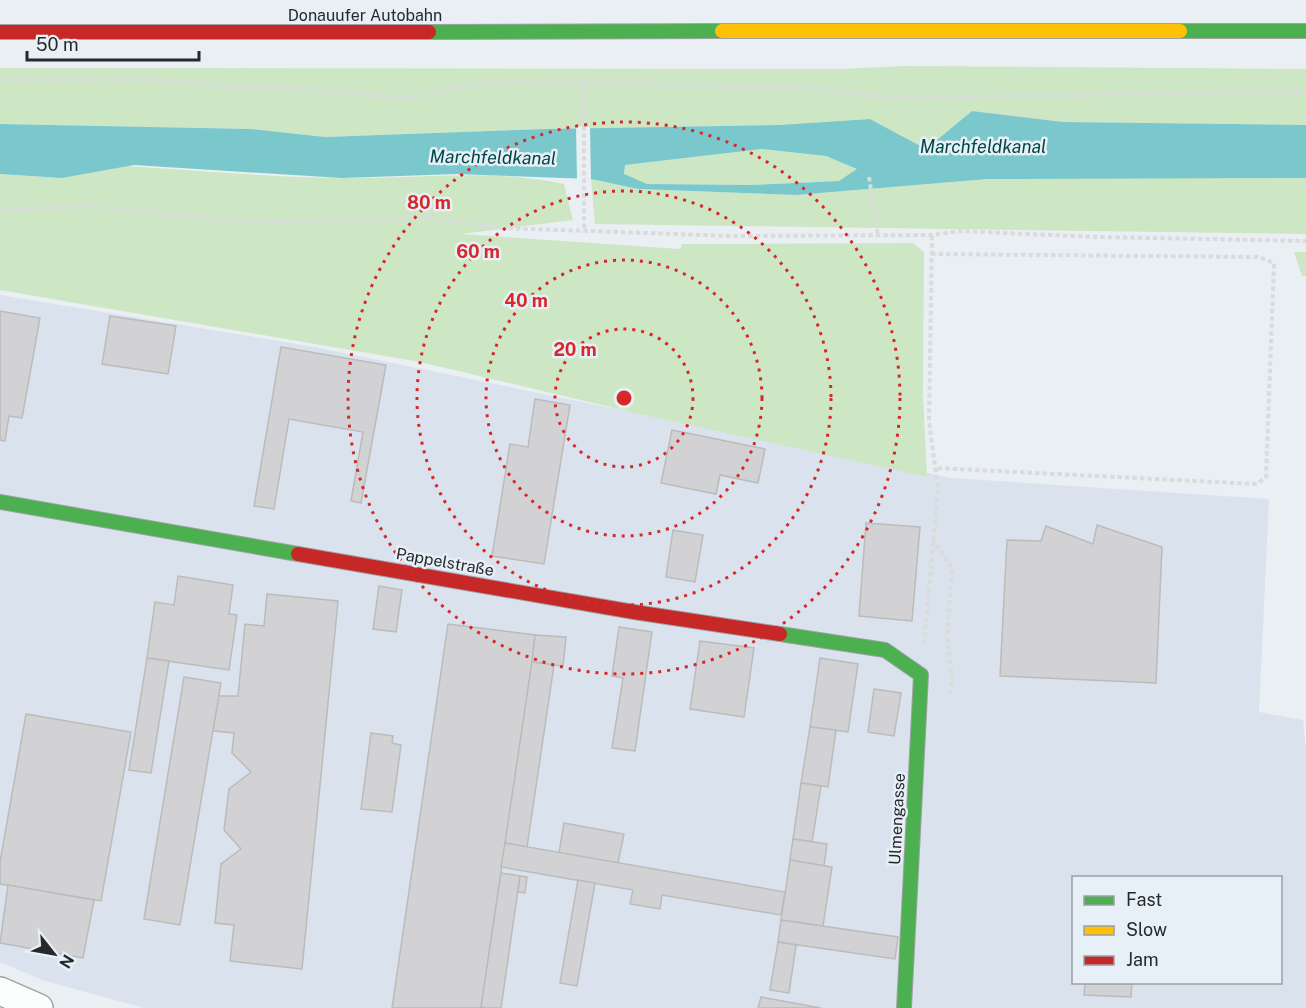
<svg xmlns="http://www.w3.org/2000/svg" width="1306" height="1008" font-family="'Public Sans',sans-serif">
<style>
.built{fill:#dae3ed;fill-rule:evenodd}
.green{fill:#cde7c4}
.water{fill:#7ac8cb;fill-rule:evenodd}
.pier{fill:#eaeff4}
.building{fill:#d2d2d4;stroke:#bbbbbc;stroke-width:1.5}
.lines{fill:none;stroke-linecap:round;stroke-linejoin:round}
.street-casing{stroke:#a0a3a6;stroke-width:30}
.fast-casing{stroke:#a0a3a6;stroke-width:16}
.slow-casing{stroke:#a0a3a6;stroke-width:16}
.jam-casing{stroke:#a0a3a6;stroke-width:16}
.path{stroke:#d9dbdc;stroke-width:4;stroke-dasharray:4.5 3;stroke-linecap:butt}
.street{stroke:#fcfdfd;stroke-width:27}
.fast{stroke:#4caf50;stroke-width:14}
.slow{stroke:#ffc107;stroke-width:14}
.jam{stroke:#c62828;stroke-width:14}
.ring{fill:none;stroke:#d62828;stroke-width:3;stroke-dasharray:3 6}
.labels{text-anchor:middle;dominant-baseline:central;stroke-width:5;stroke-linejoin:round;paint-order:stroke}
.street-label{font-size:16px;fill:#26292c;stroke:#e7eff7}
.water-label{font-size:18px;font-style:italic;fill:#004647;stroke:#e7eff7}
.centre{fill:#d62828;stroke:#e7eff7;stroke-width:3}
.ring-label{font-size:18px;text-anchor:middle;font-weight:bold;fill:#d62828;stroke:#e7eff7;stroke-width:5;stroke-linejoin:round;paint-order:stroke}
</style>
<rect width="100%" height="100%" fill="#eaeff4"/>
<path class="built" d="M0 295 315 347 952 478 1269 499 1259 712 1303 720 1306 751V1008H144L42 980 0 962ZM1074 878H1280V982H1074Z"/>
<g class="green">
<path d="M904 66 1306 69V125L1063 122 972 111 926 149 870 119 779 125 545 129 325 137 251 129 0 124V68L841 69Z"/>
<path d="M762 149 826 156 858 169 839 181 751 185 647 184 624 175 625 165Z"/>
<path d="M127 166C199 171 270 177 342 178 417 179 490 168 564 184L573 220 461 234 680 249 682 244 913 243 924 252 923 393 927 477 635 413 420 362 0 290V174L62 178Z"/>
<path d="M1173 177 1306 178V234L595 224 591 179 638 189 796 195 988 179Z"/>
<path d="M1294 252H1306V276H1302Z"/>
</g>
<path class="water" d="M972 111 1063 122 1306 125V178L988 179 796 195 638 189 591 179 457 174 342 178 134 165 62 178 0 174V124L251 129 325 137 545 129 779 125 870 119 926 149ZM762 149 826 156 857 169 839 181 751 185 647 184 624 174 625 165Z"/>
<path class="pier" d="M576 126 590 127 591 182 577 181Z"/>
<g class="building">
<path d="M0 311 40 318 22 418 9 416 5 441 0 440Z"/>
<path d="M110 316 176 326 168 374 102 364Z"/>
<path d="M281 347 386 365 361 503 351 501 363 432 289 419 274 509 254 506Z"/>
<path d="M535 399 570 405 544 564 492 556 510 444 528 447Z"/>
<path d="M672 430 765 449 758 483 720 475 716 494 661 483Z"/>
<path d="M866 523 920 527 912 621 859 616Z"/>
<path d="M1097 525 1162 547 1156 683 1000 676 1007 540 1041 541 1046 526 1093 544Z"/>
<path d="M673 530 703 535 695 582 666 577Z"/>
<path d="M178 576 233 585 229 614 237 615 229 670 147 658 155 602 174 605Z"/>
<path d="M379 586 402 590 396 632 373 629Z"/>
<path d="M267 594 338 601 302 969 230 961 234 925 215 923 221 864 241 849 224 830 229 789 251 772 232 753 234 733 213 731 218 696H238L245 624 264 626Z"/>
<path d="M448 624 535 635 532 662 481 1008H392Z"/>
<path d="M619 627 652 632 635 751 612 748 623 678 612 676Z"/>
<path d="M535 635 566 637 563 666 532 662Z"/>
<path d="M700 641 754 648 744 717 690 709Z"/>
<path d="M147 658 169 661 151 773 129 770Z"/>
<path d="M820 658 858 664 848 732 810 727Z"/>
<path d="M532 662 554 665 527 847 505 843Z"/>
<path d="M184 677 221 683 180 925 144 919Z"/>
<path d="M874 689 901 693 894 736 868 732Z"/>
<path d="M26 714 131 732 101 901 0 884V862Z"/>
<path d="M810 727 836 730 828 787 801 783Z"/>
<path d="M371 733 393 736 392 743 401 745 392 812 361 809Z"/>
<path d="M801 783 821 786 812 842 793 839Z"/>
<path d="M564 823 624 834 618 863 559 853Z"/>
<path d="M793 839 827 844 824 866 790 860Z"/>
<path d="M505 843 785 892 781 915 662 895 660 909 630 904 633 890 501 867Z"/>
<path d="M790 860 832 867 823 926 781 920Z"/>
<path d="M501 873 520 876 501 1008H485L481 1007Z"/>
<path d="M520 876 527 877 525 893 518 892Z"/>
<path d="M578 880 595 883 577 986 560 983Z"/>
<path d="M8 885 94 900 83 958 0 943Z"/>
<path d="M781 920 898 937 895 959 778 942Z"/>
<path d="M778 942 796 945 789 993 770 990Z"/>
<path d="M1085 982H1132L1131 997 1084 995Z"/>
<path d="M761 997 821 1008H758Z"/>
</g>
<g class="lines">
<g class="street-casing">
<path id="street" d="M0 991 39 1008"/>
</g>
<g class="fast-casing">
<g id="fast">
<path d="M1180 31H1306"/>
<path d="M429 32 722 31"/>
<path d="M0 502 298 554"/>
<path d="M780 634 885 650 921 675 904 1008"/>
</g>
</g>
<g class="slow-casing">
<path id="slow" d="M722 31H1180"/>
</g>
<g class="jam-casing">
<g id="jam">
<path d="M0 32H429"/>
<path d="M298 554 634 612 780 634"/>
</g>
</g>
<g class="path">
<path d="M0 80 153 79 238 88 306 89 412 99 458 86 511 82 584 83V229"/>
<path d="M584 83 800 88 901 98 1306 91"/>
<path d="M869 177 878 236"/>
<path d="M0 210 89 206 215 219 276 222 429 218 501 228 732 236 932 235 959 231 1098 237 1306 241"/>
<path d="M931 254 1259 257 1274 263 1266 477 1257 484 935 468"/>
<path d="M933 538 952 569 947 636 952 680 950 693"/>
<path d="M924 644 938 489 929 421 932 235"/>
</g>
<use href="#street" class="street"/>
<use href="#fast" class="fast"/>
<use href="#slow" class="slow"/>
<use href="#jam" class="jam"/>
</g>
<g class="ring">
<circle cx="624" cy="398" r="69"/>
<circle cx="624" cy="398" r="138"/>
<circle cx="624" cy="398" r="207"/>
<circle cx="624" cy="398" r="276"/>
</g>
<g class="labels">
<g class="street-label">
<text x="365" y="15">Donauufer Autobahn</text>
<text transform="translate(445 562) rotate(10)">Pappelstraße</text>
<text transform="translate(897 819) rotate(-87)">Ulmengasse</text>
</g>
<g class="water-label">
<text x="983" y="146">Marchfeldkanal</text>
<text transform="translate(493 157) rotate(1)">Marchfeldkanal</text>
</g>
</g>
<circle cx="624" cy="398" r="9" class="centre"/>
<g class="ring-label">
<text x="429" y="209">80 m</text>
<text x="478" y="258">60 m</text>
<text x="526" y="307">40 m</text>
<text x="575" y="356">20 m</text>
</g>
<rect x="1072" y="876" width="210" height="108" fill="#e7eff7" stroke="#9aa0a6" stroke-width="1.5"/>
<rect x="1084" y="896" width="30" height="9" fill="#4caf50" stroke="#9aa0a6" stroke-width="1.5"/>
<text x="1126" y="906" font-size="18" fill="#26292c">Fast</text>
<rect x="1084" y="926" width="30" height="9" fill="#ffc107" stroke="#9aa0a6" stroke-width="1.5"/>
<text x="1126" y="936" font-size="18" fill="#26292c">Slow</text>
<rect x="1084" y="956" width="30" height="9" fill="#c62828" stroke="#9aa0a6" stroke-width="1.5"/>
<text x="1126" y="966" font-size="18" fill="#26292c">Jam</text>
<g transform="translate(54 954) rotate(121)" stroke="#e7eff7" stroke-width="4.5" paint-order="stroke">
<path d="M0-4.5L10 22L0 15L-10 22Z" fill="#26292c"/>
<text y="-9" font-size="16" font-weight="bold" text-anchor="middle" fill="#26292c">N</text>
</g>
<path d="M27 51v9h172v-9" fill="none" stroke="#26292c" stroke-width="3"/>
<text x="36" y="51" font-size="18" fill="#26292c" stroke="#e7eff7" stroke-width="4.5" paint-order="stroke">50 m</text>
</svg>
